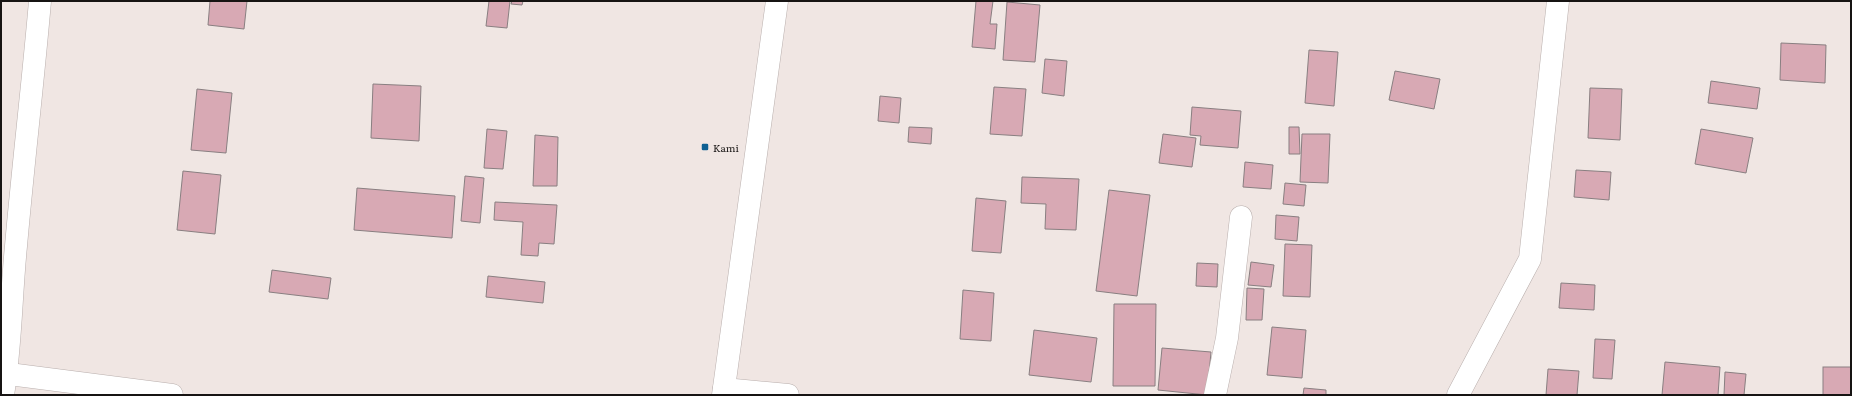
<svg xmlns="http://www.w3.org/2000/svg" width="1852" height="396" font-family="Literata,serif">
<style>
.building{fill:#d8a9b4;stroke:#897f81}
.lines{fill:none;stroke-linecap:round;stroke-linejoin:round}
.street-casing{stroke:#b9afad;stroke-width:23}
.secondary-casing{stroke:#b9afad;stroke-width:23}
.street{stroke:#fff;stroke-width:22}
.secondary{stroke:#fff;stroke-width:22}
.poi-dot{fill:#0e6092;stroke:#f0e6e3;stroke-width:1.5}
.labels{text-anchor:middle;dominant-baseline:central;stroke-width:4;stroke-linejoin:round;paint-order:stroke}
.poi-label{font-size:10px;fill:#171413;stroke:#f0e6e3;text-anchor:start}
</style>
<rect width="100%" height="100%" fill="#f0e6e3"/>
<g class="building">
<path d="M210 1H247L244 29 208 25Z"/>
<path d="M489 1H510L507 28 486 26Z"/>
<path d="M512 1H523L522 5 511 4Z"/>
<path d="M976 1H993L990 24H997L995 49 972 47Z"/>
<path d="M1007 2 1040 5 1035 62 1003 60Z"/>
<path d="M1781 43 1826 45 1825 83 1780 80Z"/>
<path d="M1309 50 1338 52 1334 106 1305 103Z"/>
<path d="M1045 59 1067 61 1064 96 1042 93Z"/>
<path d="M1395 71 1440 79 1434 109 1389 100Z"/>
<path d="M1711 81 1760 88 1757 109 1708 103Z"/>
<path d="M373 84 421 86 419 141 371 138Z"/>
<path d="M994 87 1026 89 1022 136 990 134Z"/>
<path d="M1590 88 1622 89 1620 140 1588 138Z"/>
<path d="M197 89 232 93 226 153 191 150Z"/>
<path d="M880 96 901 98 899 123 878 121Z"/>
<path d="M1192 107 1241 111 1238 148 1200 145 1201 136 1190 135Z"/>
<path d="M909 127 932 128 931 144 908 142Z"/>
<path d="M1289 127H1299L1300 154H1289Z"/>
<path d="M487 129 507 131 503 169 484 168Z"/>
<path d="M1701 129 1753 138 1746 173 1695 164Z"/>
<path d="M1163 134 1196 138 1192 167 1159 163Z"/>
<path d="M1302 134H1330L1328 183 1300 182Z"/>
<path d="M535 135 558 137 557 186H533Z"/>
<path d="M1245 162 1273 165 1271 189 1243 187Z"/>
<path d="M1576 170 1611 172 1609 200 1574 197Z"/>
<path d="M183 171 221 175 215 234 177 230Z"/>
<path d="M465 176 484 178 480 223 461 221Z"/>
<path d="M1022 177 1079 179 1076 230 1045 229 1046 204 1021 203Z"/>
<path d="M1285 183 1306 185 1304 206 1283 204Z"/>
<path d="M357 188 455 196 452 238 354 230Z"/>
<path d="M1109 190 1150 195 1137 296 1096 291Z"/>
<path d="M976 198 1006 201 1001 253 972 251Z"/>
<path d="M495 202 557 205 554 244 539 243 538 256 521 255 523 222 494 220Z"/>
<path d="M1276 215 1299 217 1297 241 1275 239Z"/>
<path d="M1285 244 1312 245 1310 297 1283 296Z"/>
<path d="M1251 262 1274 265 1271 287 1248 285Z"/>
<path d="M1197 263 1218 264 1217 287 1196 286Z"/>
<path d="M272 270 331 278 328 299 269 292Z"/>
<path d="M488 276 545 282 543 303 486 297Z"/>
<path d="M1561 283 1595 285 1594 310 1559 308Z"/>
<path d="M1247 288 1264 289 1262 320H1246Z"/>
<path d="M963 290 994 293 991 341 960 339Z"/>
<path d="M1114 304H1156L1155 386H1113Z"/>
<path d="M1272 327 1306 330 1302 378 1267 375Z"/>
<path d="M1034 330 1097 338 1091 382 1029 375Z"/>
<path d="M1595 339 1615 340 1612 379 1593 378Z"/>
<path d="M1162 348 1211 352 1207 395 1158 390Z"/>
<path d="M1665 362 1720 367 1718 395H1662Z"/>
<rect x="1823" y="367" width="28" height="28"/>
<path d="M1548 369 1579 371 1577 395H1546Z"/>
<path d="M1725 372 1746 374 1744 395H1724Z"/>
<path d="M1304 388 1326 390V395H1303Z"/>
</g>
<g class="lines">
<g class="street-casing">
<g id="street">
<path d="M1 373 172 395"/>
<path d="M724 389 788 395"/>
<path d="M3 395C11 346 11 296 16 246 23 165 33 83 40 1"/>
<path d="M1215 395 1227 338 1241 217"/>
<path d="M1458 395 1530 259 1558 1"/>
</g>
</g>
<g class="secondary-casing">
<path id="secondary" d="M723 395 777 1"/>
</g>
<use href="#street" class="street"/>
<use href="#secondary" class="secondary"/>
</g>
<rect class="poi-dot" x="701" y="143" width="8" height="8" rx="2"/>
<g class="labels">
<g class="poi-label">
<text x="713" y="147">Kami</text>
</g>
</g>
<rect width="1852" height="396" fill="none" stroke="#171413" stroke-width="4"/>
</svg>
